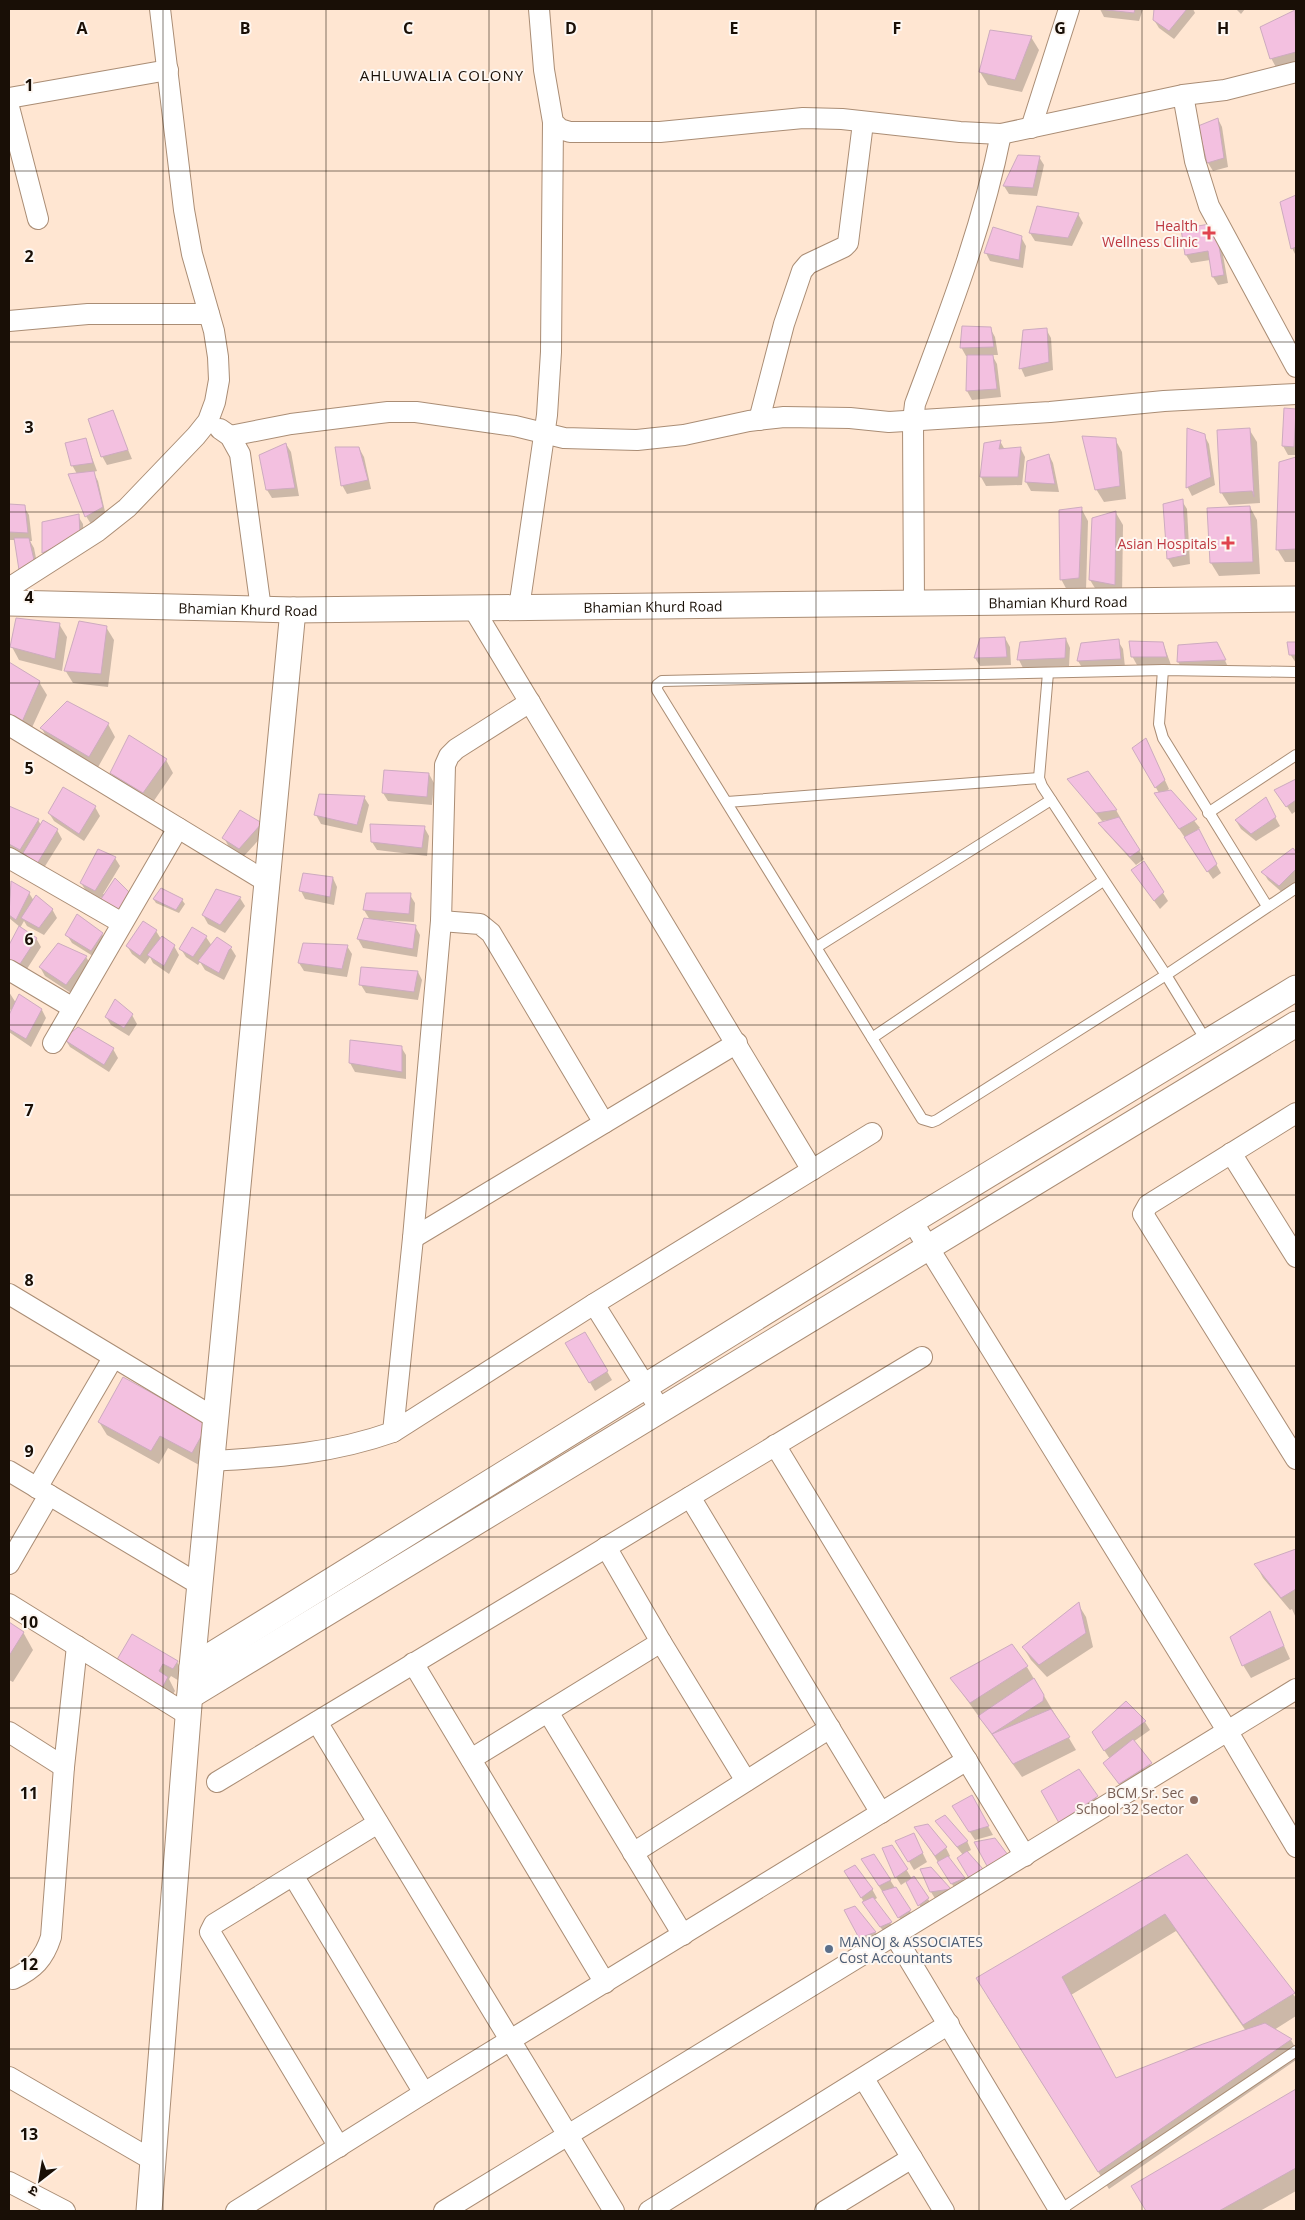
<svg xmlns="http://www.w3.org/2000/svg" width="1305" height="2220" font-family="'Open Sans','Noto Sans Devanagari',sans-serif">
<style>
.shadow{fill:#0003;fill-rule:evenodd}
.building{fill:#f3c0e0;stroke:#cdabbf}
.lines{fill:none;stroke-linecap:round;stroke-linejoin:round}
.service-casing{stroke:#aa8d75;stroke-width:12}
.minor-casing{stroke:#aa8d75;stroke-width:22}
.tertiary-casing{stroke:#aa8d75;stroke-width:27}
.service{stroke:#fff;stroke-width:10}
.minor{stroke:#fff;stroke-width:20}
.tertiary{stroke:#fff;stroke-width:25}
.grid{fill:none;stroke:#190f06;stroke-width:1;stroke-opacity:0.55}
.health-dot{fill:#e0444e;stroke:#fdf7f2;stroke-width:2}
.education-dot{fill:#8d6e63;stroke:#fdf7f2;stroke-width:2}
.service-dot{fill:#5c6f8a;stroke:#fdf7f2;stroke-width:2}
.labels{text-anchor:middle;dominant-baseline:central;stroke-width:4;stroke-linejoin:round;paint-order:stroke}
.health-label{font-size:14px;fill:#be3a42;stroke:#fdf7f2;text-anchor:end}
.street-label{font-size:14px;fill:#190f06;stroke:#fdf7f2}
.education-label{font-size:14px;fill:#785e54;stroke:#fdf7f2;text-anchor:end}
.service-label{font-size:14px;fill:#4e5e75;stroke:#fdf7f2;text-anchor:start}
.neighbourhood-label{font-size:15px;letter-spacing:1px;fill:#190f06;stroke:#fdf7f2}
.grid-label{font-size:16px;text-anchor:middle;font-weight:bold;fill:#190f06;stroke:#fdf7f2;stroke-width:4;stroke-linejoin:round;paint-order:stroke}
</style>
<rect width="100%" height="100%" fill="#ffe6d2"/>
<g class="shadow">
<path d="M1100 9H1143L1139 21 1104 17Z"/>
<path d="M1155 9H1193L1195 13 1174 39 1159 28 1154 20Z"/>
<path d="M1236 9H1245L1241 14Z"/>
<path d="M1295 11 1296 66 1278 71 1271 58Z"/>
<path d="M1031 37 1039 50 1022 92 988 85 980 72Z"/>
<path d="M1218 119 1222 127 1228 167 1213 171 1208 163Z"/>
<path d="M1039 157 1044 165 1037 196 1009 194 1004 186Z"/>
<path d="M1296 196V256L1292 248 1281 203Z"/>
<path d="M1078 214 1083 223 1072 246 1035 241 1030 233Z"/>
<path d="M1219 233 1228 283 1218 285 1213 277 1210 260 1191 263 1186 255Z"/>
<path d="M1021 237 1026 246 1023 268 990 261 986 253Z"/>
<path d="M990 328 995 337 998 355H992L997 364 1001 397 972 400 967 391 968 356H966L961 347Z"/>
<path d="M1046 329 1051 338 1053 370 1025 377 1021 368Z"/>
<path d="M1285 409 1296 410V455H1288L1283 446Z"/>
<path d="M112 412 132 459 107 465 102 456Z"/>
<path d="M1249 429 1257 442 1260 503 1229 505 1221 492Z"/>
<path d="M1188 430 1204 435 1209 444 1215 485 1192 496 1188 488Z"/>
<path d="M85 439 97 471 93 472 98 481 106 516 91 524 86 516 77 474 72 465Z"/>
<path d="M1115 439 1122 452 1126 499 1104 502 1096 489Z"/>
<path d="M1000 441 1005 450 1021 449 1025 457 1022 485 986 486 981 477 985 445Z"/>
<path d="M286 444 291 452 299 496 272 498 267 490 260 455Z"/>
<path d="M359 448 364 457 371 489 347 494 342 485Z"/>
<path d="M1049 455 1053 463 1059 492 1031 491 1026 482 1028 462Z"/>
<path d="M1296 458V562H1285L1277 549 1280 462Z"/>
<path d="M1182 501 1187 509 1190 564 1173 567 1168 559Z"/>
<path d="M9 505 24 507 29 515 32 541H30L34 548 38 568 25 578 16 540H9Z"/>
<path d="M1250 507 1257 520 1260 574 1219 576 1211 563 1209 509Z"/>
<path d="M1081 508 1088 521 1086 590 1068 592 1061 579Z"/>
<path d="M1116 513 1123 525 1122 597 1098 593 1090 580Z"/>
<path d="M78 516 83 524 84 544 48 561 43 553V523Z"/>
<path d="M59 624 67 637 62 671 19 660 12 647Z"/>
<path d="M106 627 114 640 108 687 73 683 65 670Z"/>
<path d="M1005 638 1010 647 1011 665 980 666 975 658Z"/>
<path d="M1066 639 1070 648 1069 666 1023 668 1019 660 1021 643Z"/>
<path d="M1118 641 1123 649 1125 667 1083 669 1078 661Z"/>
<path d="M1163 643 1171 665H1137L1132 656Z"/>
<path d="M1296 643V663L1290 654 1289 644Z"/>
<path d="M1180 646 1221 652 1229 669 1183 670 1178 662Z"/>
<path d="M9 664 39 682 47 695 29 734 9 720Z"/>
<path d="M108 724 115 737 97 769 49 741 42 729Z"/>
<path d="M1150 748 1169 789 1165 792H1171L1200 828 1197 830 1221 873 1213 879 1160 801 1159 793 1134 749Z"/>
<path d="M166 760 173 773 151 805 119 786 112 773Z"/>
<path d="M1088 772 1116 810 1144 859 1136 865 1105 831 1100 824 1108 820 1102 821 1069 780Z"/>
<path d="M429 774 434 783 432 805 388 801 383 793Z"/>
<path d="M1296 780V811L1292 814 1276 790Z"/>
<path d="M64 789 95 807 100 816 84 841 54 821 49 813Z"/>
<path d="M364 797 369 805 362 833 321 824 316 815Z"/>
<path d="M1265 799 1280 826 1256 841 1241 829 1236 821Z"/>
<path d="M9 807 38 820 41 825 44 822 57 830 62 839 42 871 26 856 9 849Z"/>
<path d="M261 824 266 832 244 856 229 847 224 838Z"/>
<path d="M424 827 429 836 427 856 377 850 372 842Z"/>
<path d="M1293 850 1296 854V882L1284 894 1268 880 1263 872Z"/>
<path d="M115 858 120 866 103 894H129L123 920 107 907 101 897 100 899 86 891 81 883Z"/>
<path d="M1132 871 1163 893 1168 901 1160 909Z"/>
<path d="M333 878 337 887 334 905 305 899 301 891Z"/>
<path d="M12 883 29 893 34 901 52 909 57 918 44 935 27 926 24 921 20 928 36 938 41 947 25 972 9 965V948L20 927 9 918V896Z"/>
<path d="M162 890 182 900 185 904 179 913 156 903 154 900Z"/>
<path d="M367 894 410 895 415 903 414 922 380 920V922L415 926 420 935 417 957 363 948 358 939 365 920H370L364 910Z"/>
<path d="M240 898 245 906 225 933 208 924 203 915Z"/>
<path d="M156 931 161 939 174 946 179 955 169 974 153 963 150 957 145 964 132 954 127 946Z"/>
<path d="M102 934 106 942 96 958 72 943 67 935Z"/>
<path d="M206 937 212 946 231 948 236 956 224 980 205 970 200 962 198 965 186 957 181 949Z"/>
<path d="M347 946 352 954 347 977 304 971 299 963Z"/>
<path d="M86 957 91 965 71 993 45 976 40 967Z"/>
<path d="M418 972 422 980 418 1000 366 993 361 985Z"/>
<path d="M9 992 16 1003 42 1010 46 1018 31 1047 9 1032V1018L13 1010 11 1009 9 1013Z"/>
<path d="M132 1015 137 1024 129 1036 111 1025 106 1017Z"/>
<path d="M65 1039 113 1049 118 1058 109 1072 70 1047Z"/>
<path d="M401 1047 406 1055V1079L355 1072 350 1063Z"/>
<path d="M585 1334 612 1380 595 1391 567 1344Z"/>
<path d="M99 1422 207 1425 199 1465 168 1448 159 1464 107 1435Z"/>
<path d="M1296 1551V1618L1292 1609 1290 1610 1263 1578 1256 1565Z"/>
<path d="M1078 1604 1086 1617 1093 1647 1047 1677 1031 1660 1023 1647Z"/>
<path d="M1269 1612 1290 1659 1251 1678 1243 1665Z"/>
<path d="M9 1623 23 1632 33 1650 13 1682 9 1680Z"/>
<path d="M177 1662 184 1675 181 1682 171 1676 169 1679 175 1691 168 1702 116 1663Z"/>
<path d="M1027 1667 1076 1750 1022 1777 952 1679Z"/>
<path d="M1126 1703 1145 1722 1150 1730 1133 1742 1156 1772 1125 1792 1104 1763 1110 1759 1098 1741Z"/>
<path d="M1078 1771 1105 1810 1068 1835 1043 1791Z"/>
<path d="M976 1805 993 1835 975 1840 958 1814Z"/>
<path d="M937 1822 967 1841 971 1850 967 1852 982 1870 972 1881 963 1855Z"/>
<path d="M927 1826 946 1848 950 1856 948 1858 969 1887 957 1892 921 1835Z"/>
<path d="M914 1835 927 1862 914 1870 897 1841Z"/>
<path d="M892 1846 912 1879 914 1878 930 1902 921 1908 907 1881 901 1885 896 1877Z"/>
<path d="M1186 1856 1296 1998V2016L1274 2030 1291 2040 1296 2049V2060L1109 2189 987 1996ZM1176 1931 1246 2031 1116 2080 1071 1995Z"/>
<path d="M867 1868 890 1880 915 1919 904 1925Z"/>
<path d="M931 1869 950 1890 936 1900 931 1892Z"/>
<path d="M846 1871 872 1889 877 1898 874 1900 896 1931 886 1935 869 1911Z"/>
<path d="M855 1907 875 1932 880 1940 865 1946 860 1937Z"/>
<path d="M1296 2090V2191L1260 2211H1147L1132 2186Z"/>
</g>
<g class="building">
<path d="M1098 9H1135L1134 13Z"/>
<path d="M1154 9H1187L1169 31 1153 20Z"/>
<path d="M1295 10 1296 52 1270 59 1260 27Z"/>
<path d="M990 30 1032 36 1015 80 979 72Z"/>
<path d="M1218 118 1224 158 1207 163 1198 126Z"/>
<path d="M1018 155 1040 156 1033 188 1003 186Z"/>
<path d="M1296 195V247L1291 249 1280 202Z"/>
<path d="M1037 206 1079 213 1068 238 1029 233Z"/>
<path d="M1215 223 1224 275 1212 277 1208 251 1185 255 1181 229Z"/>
<path d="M993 227 1022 236 1019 260 984 253Z"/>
<path d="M962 326 991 327 994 347 960 348Z"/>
<path d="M1047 328 1049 362 1019 369 1023 330Z"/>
<path d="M967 355H993L997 389 966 391Z"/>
<path d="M1284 408 1296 409 1294 447 1282 446Z"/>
<path d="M113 410 128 450 101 457 88 419Z"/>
<path d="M1187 428 1205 434 1211 477 1186 488Z"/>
<path d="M1250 428 1254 497 1252 491 1220 493 1217 430Z"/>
<path d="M1082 436 1116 438 1120 486 1095 490Z"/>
<path d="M86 438 93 463 71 466 65 443Z"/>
<path d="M1001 440 999 449 1021 447 1018 477H980L984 443Z"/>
<path d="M286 443 295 488 266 490 259 455Z"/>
<path d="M335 447H359L368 480 341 486Z"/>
<path d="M1049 454 1055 484 1025 482 1027 461Z"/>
<path d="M1296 457V549L1276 550 1279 462Z"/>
<path d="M94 471 103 507 85 517 68 474Z"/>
<path d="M1183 499 1186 555 1167 559 1163 504Z"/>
<path d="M9 504 25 505 28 533 9 532Z"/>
<path d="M1250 506 1253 562 1210 563 1207 508Z"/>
<path d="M1082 507 1079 578 1060 580 1059 510Z"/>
<path d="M1116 511 1115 585 1089 580 1092 518Z"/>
<path d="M79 514 80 535 42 553V522Z"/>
<path d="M14 538H29L34 560 19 570Z"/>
<path d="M16 618 60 623 55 659 10 647Z"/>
<path d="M79 621 107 626 101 674 64 671Z"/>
<path d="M1005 637 1007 657 974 658 980 638Z"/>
<path d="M1066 638 1065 658 1017 660 1020 642Z"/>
<path d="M1119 639 1121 659 1077 661 1081 643Z"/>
<path d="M1129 641 1163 642 1167 657H1131Z"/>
<path d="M1217 642 1226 660 1177 662 1178 645Z"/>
<path d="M1287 642H1296V655H1289Z"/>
<path d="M9 662 40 681 22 722 9 713Z"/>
<path d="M67 701 109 723 89 757 40 728Z"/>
<path d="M129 735 167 759 143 793 110 773Z"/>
<path d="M1146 738 1165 780 1155 788 1132 748Z"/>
<path d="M384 770 429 773 427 797 382 793Z"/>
<path d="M1088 771 1117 810 1096 813 1067 779Z"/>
<path d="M1296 779V800L1286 807 1274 790Z"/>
<path d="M63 787 96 806 79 834 48 813Z"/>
<path d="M1171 790 1197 819 1179 829 1154 793Z"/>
<path d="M319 794 365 796 357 825 314 815Z"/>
<path d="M1266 797 1276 817 1251 834 1235 820Z"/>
<path d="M9 806 39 819 20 850 9 844Z"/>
<path d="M240 810 262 823 239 849 222 838Z"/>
<path d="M1119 817 1140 850 1130 857 1098 823Z"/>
<path d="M43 820 58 829 37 864 23 853Z"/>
<path d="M370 824 425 826 422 848 371 842Z"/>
<path d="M1199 829 1217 864 1207 872 1184 837Z"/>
<path d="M1293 848 1296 852V869L1279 886 1261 872Z"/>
<path d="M98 849 116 857 95 891 80 883Z"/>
<path d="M1144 861 1164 892 1154 901 1131 870Z"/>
<path d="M303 873 333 877 330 897 299 891Z"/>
<path d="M115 878 130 893 117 912 101 899Z"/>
<path d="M11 881 30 892 16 920 9 915Z"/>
<path d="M161 888 183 899 176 910 153 899Z"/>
<path d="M216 889 241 897 220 925 202 915Z"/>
<path d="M366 893H411L409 914 363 910Z"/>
<path d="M36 895 53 909 39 928 21 918Z"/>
<path d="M77 914 103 933 91 951 65 935Z"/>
<path d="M364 918 416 925 413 949 357 939Z"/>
<path d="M143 921 157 930 140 956 126 946Z"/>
<path d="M19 926 37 938 20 964 9 960V945Z"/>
<path d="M192 927 207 936 193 957 179 949Z"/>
<path d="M162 936 175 945 164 966 147 955Z"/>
<path d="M217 937 232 947 229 950 219 973 198 961Z"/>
<path d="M58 943 87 956 66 985 39 967Z"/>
<path d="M303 943 348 945 342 969 298 963Z"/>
<path d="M361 967 418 971 414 992 359 985Z"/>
<path d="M19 994 42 1009 26 1039 9 1029V1015Z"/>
<path d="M115 999 133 1014 124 1028 105 1017Z"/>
<path d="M78 1027 114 1048 104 1065 63 1039Z"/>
<path d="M350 1040 402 1046V1072L349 1063Z"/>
<path d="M585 1332 608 1371 589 1383 565 1343Z"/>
<path d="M123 1377 208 1424 192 1453 160 1436 151 1451 98 1422Z"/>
<path d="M1296 1549V1589L1281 1598 1254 1564Z"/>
<path d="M1079 1602 1086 1633 1039 1665 1022 1647Z"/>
<path d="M1270 1611 1284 1646 1242 1666 1230 1637Z"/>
<path d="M9 1622 24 1632 9 1656Z"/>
<path d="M132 1634 178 1661 173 1669 163 1664 159 1671 168 1677 161 1690 115 1663Z"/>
<path d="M1012 1644 1028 1666 970 1703 950 1678Z"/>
<path d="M1034 1678 1044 1695 1043 1701 992 1734 978 1716Z"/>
<path d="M1126 1701 1146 1721 1104 1751 1092 1732Z"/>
<path d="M1051 1709 1070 1737 1013 1764 992 1734Z"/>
<path d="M1133 1739 1152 1763 1119 1784 1103 1763Z"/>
<path d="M1079 1769 1098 1796 1059 1823 1041 1791Z"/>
<path d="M972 1795 989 1826 969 1832 952 1806Z"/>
<path d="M945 1815 968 1841 957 1847 935 1821Z"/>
<path d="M928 1824 947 1847 935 1856 914 1827Z"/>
<path d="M914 1833 923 1853 908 1862 895 1841Z"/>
<path d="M995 1838 1008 1855 987 1866 974 1842Z"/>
<path d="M892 1845 908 1869 895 1878 882 1848Z"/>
<path d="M967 1851 983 1869 969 1878 957 1858Z"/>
<path d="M874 1854 891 1880 879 1886 861 1859Z"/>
<path d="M1187 1854 1295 1993 1243 2025 1165 1914 1062 1977 1116 2078 1203 2044 1265 2023 1292 2039 1098 2172 976 1978Z"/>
<path d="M948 1856 965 1878 951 1884 937 1862Z"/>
<path d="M855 1865 873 1889 861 1898 844 1871Z"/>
<path d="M931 1867 951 1889 930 1892 920 1869Z"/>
<path d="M914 1876 929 1898 918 1906 906 1882Z"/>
<path d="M896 1887 911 1910 898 1918 882 1891Z"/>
<path d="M873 1897 892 1922 880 1927 862 1902Z"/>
<path d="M855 1906 876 1932 859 1938 844 1910Z"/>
<path d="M1296 2089V2168L1219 2211H1146L1131 2186Z"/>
</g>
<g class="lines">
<g class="service-casing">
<g id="service">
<path d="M1163 670 1159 724 1163 738 1267 906"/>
<path d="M1296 672 1163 670 662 681 657 685V690L922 1119 932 1122 937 1120 1166 975 1296 888"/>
<path d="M1048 673 1039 778 1042 786 1166 975 1207 1042"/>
<path d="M727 802 1039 778"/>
<path d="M1208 813 1296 755"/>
<path d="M817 947 1051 800"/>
<path d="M872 1038 1103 881"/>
<path d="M1060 2210 1296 2051"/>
</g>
</g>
<g class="minor-casing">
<g id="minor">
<path d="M539 9 544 70 553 122 560 129 570 132H660L803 118 842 119 960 132 1001 134 1183 95 1225 90 1296 72"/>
<path d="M1183 95 1195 161 1209 206 1296 367"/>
<path d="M9 98 168 70"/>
<path d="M9 107 38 219"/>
<path d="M1031 128 1069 9"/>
<path d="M9 321 88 314H209"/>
<path d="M759 420 784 324 802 271 808 264 844 247 848 243 863 123"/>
<path d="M220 429 230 436 240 454 261 609"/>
<path d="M230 436 291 424 388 412H416L515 426 564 438 637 440 684 435 749 421 784 417 850 418 889 422 1050 412 1164 401 1296 394"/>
<path d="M9 588 98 531 127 508 196 436 208 421 215 402 219 380 218 357 214 331 192 254 184 210 160 9"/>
<path d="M914 604 913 421 915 404C949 313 982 229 1001 134"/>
<path d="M473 608 812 1170"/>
<path d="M519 608 547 415 551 352 553 122"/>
<path d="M530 702 456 749 449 756 445 765 441 921 413 1238 393 1432 594 1304 872 1133"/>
<path d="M9 725 267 882"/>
<path d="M9 858 122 923"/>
<path d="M441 921 480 924 491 933 604 1123"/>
<path d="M9 970 73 1008"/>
<path d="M53 1043 178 828"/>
<path d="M1296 1113 1148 1205 1143 1214 1296 1459"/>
<path d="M1231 1153 1296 1257"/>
<path d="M912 1221 1228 1732 1296 1847"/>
<path d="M413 1238 737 1043"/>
<path d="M9 1294 215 1418"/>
<path d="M594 1304 661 1411"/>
<path d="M775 1445 1025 1856"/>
<path d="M211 1461C276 1457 331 1454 393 1432"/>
<path d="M9 1471 200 1585"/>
<path d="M37 1488 113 1358"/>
<path d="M690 1497 881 1813"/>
<path d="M606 1547 661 1642 746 1781"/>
<path d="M9 1564 49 1495"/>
<path d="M9 1604 188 1715"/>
<path d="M413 1663 605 1983"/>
<path d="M548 1712 683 1935"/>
<path d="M317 1722 614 2211"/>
<path d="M9 1732 64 1767"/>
<path d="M471 1759 661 1642"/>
<path d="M217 1782 922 1357"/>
<path d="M633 1853 830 1728"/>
<path d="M294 1877 424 2093"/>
<path d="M895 1936 1060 2211"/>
<path d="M13 1979C34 1969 44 1959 51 1937L64 1767 77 1646"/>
<path d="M9 2077 154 2161"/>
<path d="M864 2079 944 2211"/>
<path d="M339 2147 210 1932 214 1924 378 1823"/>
<path d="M9 2182 65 2211"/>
<path d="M236 2211 424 2093 967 1760"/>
<path d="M444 2211 1296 1689"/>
<path d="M649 2211 949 2024"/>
<path d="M825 2211 912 2158"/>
</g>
</g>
<g class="tertiary-casing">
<g id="tertiary">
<path id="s1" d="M9 603 293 610 1296 599"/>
<path d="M192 1667 912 1221 1296 988"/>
<path d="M190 1696 1296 1024"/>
<path d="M149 2211 192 1667 293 610"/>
</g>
</g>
<use href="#service" class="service"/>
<use href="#minor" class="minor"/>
<use href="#tertiary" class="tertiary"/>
</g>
<path class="grid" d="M163 9V2211M326 9V2211M489 9V2211M652 9V2211M816 9V2211M979 9V2211M1142 9V2211M9 171H1296M9 342H1296M9 512H1296M9 683H1296M9 854H1296M9 1025H1296M9 1195H1296M9 1366H1296M9 1537H1296M9 1708H1296M9 1878H1296M9 2049H1296"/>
<g class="health-dot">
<path d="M1206.5 225.5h5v5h5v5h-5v5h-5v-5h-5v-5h5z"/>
<path d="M1225.5 535.5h5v5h5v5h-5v5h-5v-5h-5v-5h5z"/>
</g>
<circle class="education-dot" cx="1194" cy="1800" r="5"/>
<circle class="service-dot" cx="829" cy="1949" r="5"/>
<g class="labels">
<g class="health-label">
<text x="1198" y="225">Health<tspan x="1198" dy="16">Wellness Clinic</tspan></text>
<text x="1217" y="543">Asian Hospitals</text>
</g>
<g class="street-label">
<text stroke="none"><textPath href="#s1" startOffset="1049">Bhamian Khurd Road</textPath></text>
<text stroke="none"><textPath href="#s1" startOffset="644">Bhamian Khurd Road</textPath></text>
<text stroke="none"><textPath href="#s1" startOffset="239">Bhamian Khurd Road</textPath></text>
</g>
<g class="education-label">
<text x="1184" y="1792">BCM Sr. Sec<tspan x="1184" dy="16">School 32 Sector</tspan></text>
</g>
<g class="service-label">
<text x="839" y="1941">MANOJ &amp; ASSOCIATES<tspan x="839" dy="16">Cost Accountants</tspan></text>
</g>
<g class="neighbourhood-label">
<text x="442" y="75">AHLUWALIA COLONY</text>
</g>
</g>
<g class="grid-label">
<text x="82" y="34">A</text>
<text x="245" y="34">B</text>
<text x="408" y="34">C</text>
<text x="571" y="34">D</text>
<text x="734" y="34">E</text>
<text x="897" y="34">F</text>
<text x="1060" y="34">G</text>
<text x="1223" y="34">H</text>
<text x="29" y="91">1</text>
<text x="29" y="262">2</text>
<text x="29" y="433">3</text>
<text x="29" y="603">4</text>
<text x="29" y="774">5</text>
<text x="29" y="945">6</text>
<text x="29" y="1116">7</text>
<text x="29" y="1286">8</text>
<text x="29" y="1457">9</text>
<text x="29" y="1628">10</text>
<text x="29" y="1799">11</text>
<text x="29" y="1970">12</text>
<text x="29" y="2140">13</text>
</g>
<rect width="1305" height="2220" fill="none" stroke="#190f06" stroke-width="20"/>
<g transform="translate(40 2180) rotate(211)" stroke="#fdf7f2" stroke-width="4" paint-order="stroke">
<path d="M0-4L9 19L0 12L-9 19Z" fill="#190f06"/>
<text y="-8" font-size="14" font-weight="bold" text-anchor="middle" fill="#190f06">उ</text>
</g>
</svg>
